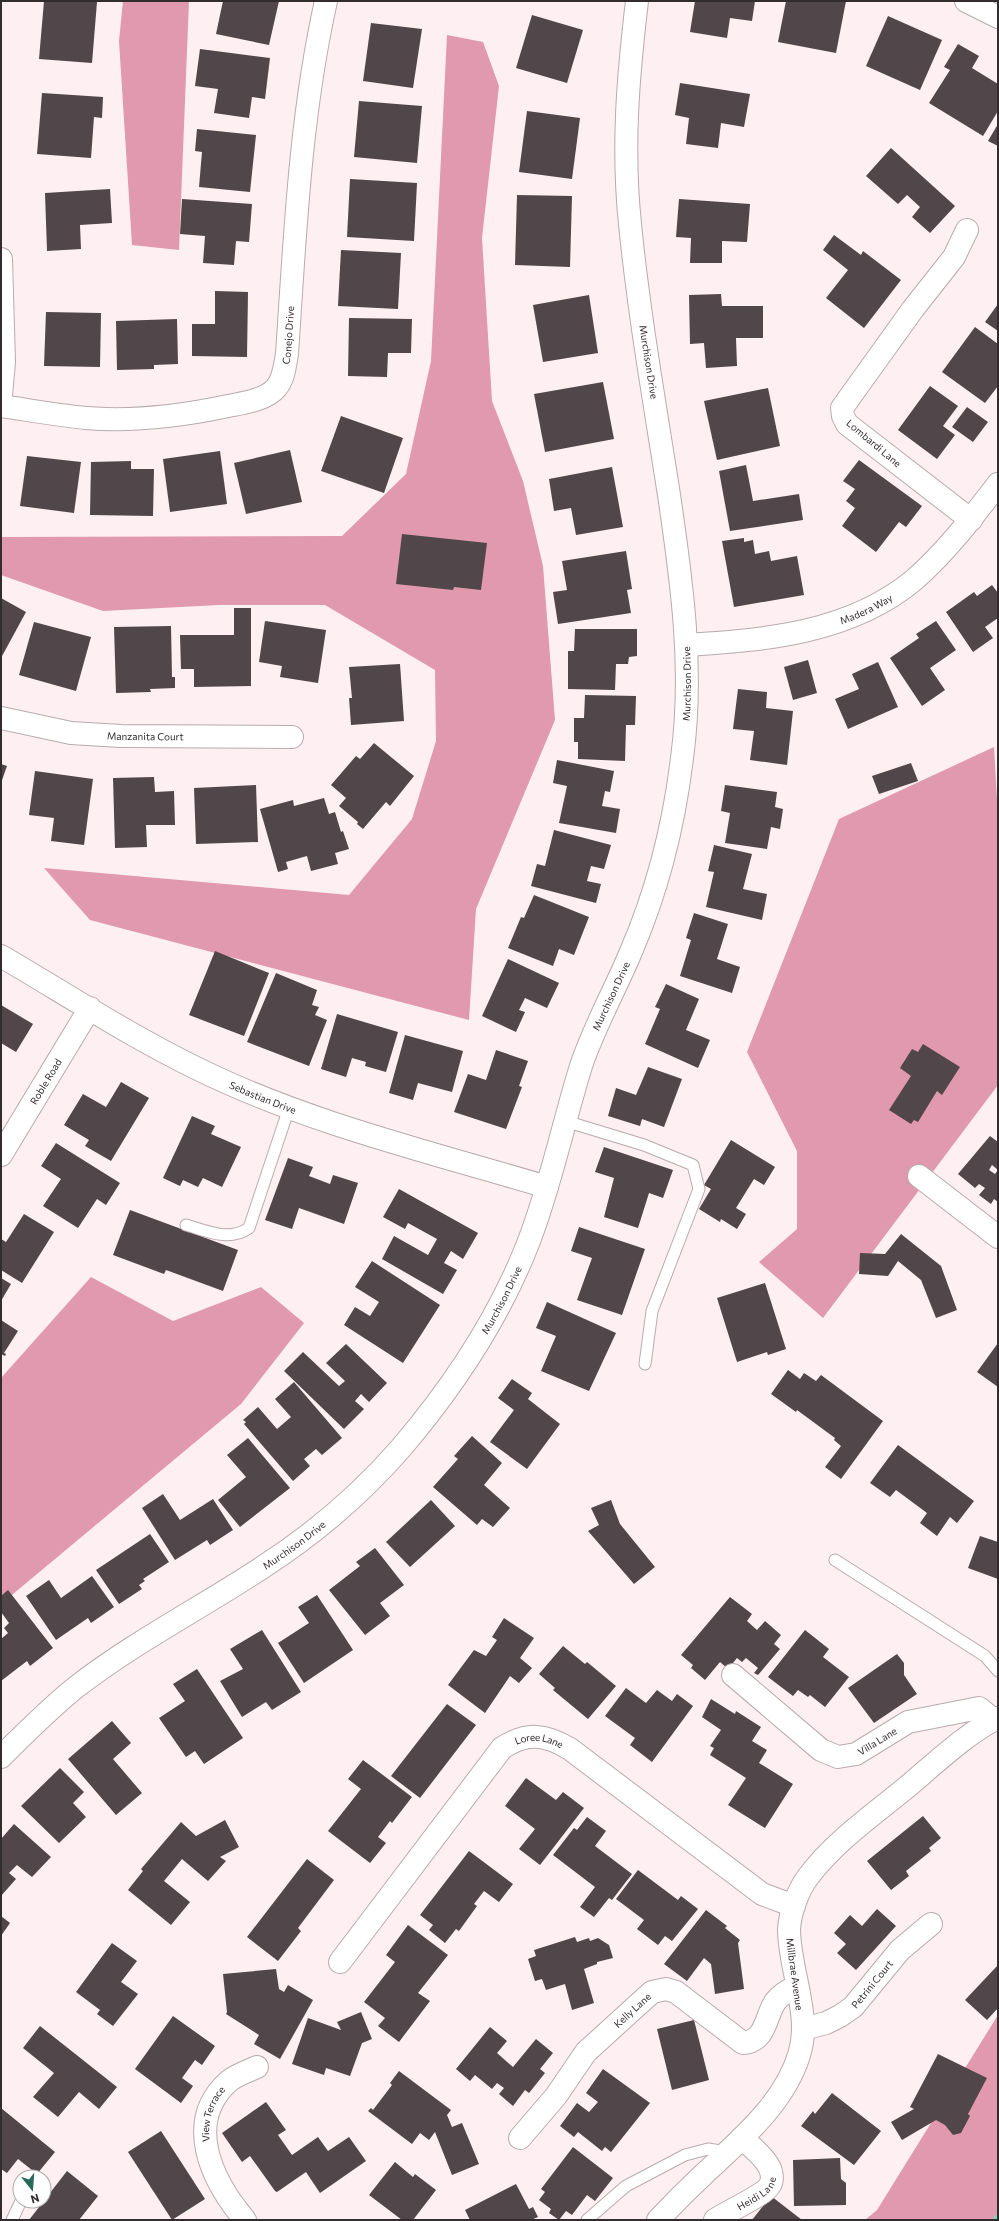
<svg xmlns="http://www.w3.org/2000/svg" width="999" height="2221" font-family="Commissioner,sans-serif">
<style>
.forest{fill:#e099af}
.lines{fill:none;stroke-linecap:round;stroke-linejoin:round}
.stream{stroke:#83d6be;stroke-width:7}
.building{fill:#514649}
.lane-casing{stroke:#b8abae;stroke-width:13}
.street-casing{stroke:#b8abae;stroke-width:24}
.secondary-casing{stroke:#b8abae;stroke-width:24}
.lane{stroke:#fff;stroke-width:11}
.street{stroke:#fff;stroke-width:22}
.secondary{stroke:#fff;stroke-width:22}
.labels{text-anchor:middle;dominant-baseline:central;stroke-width:4;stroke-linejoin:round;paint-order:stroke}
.street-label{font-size:10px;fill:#322c2e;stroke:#fff}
</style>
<rect width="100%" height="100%" fill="#fdeff2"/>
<g class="forest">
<path d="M123 1H189L179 250 132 245 119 41Z"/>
<path d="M447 35 483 42 499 86 482 238 492 401 523 481 543 566 555 720 476 909 469 1020 90 920 44 868 349 895 412 819 436 741 435 670 325 605H219L103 611 1 575V537L342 536 406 474 431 361Z"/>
<path d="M994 747 998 817V1085L823 1318 759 1262 797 1229V1151L747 1052 839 819Z"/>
<path d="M91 1277 173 1321 261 1287 304 1323 241 1404 1 1604V1378Z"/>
<path d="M998 2015V2220H865L877 2210Z"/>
</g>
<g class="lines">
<path class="stream" d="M996 2220 998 2218"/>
</g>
<g class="building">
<path d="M44 1 97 2 92 63 39 59Z"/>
<path d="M223 1H279L269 45 216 34Z"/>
<path d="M695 1H755L752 21 730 18 727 38 690 32Z"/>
<path d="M786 1H846L836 53 778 42Z"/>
<path d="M532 15 583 30 567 83 516 68Z"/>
<path d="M888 16 942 40 920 90 866 66Z"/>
<path d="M371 23 422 29 413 88 363 81Z"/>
<path d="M958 44 979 56 972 68 998 84V111L983 136 929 103 950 70 944 67Z"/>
<path d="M200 49 270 58 265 99 252 97 249 118 214 113 218 89 195 86Z"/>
<path d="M680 83 750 94 744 127 721 123 718 148 686 144 689 118 675 115Z"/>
<path d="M42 93 103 97 102 118 94 117 91 158 37 154Z"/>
<path d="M359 101 422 106 417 163 354 157Z"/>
<path d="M527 111 580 118 572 179 519 172Z"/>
<path d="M998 124V146L988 141Z"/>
<path d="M197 129 256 135 250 192 199 187 202 152 195 151Z"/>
<path d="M891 148 955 206 930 233 912 217 920 207 907 195 898 204 866 176Z"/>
<path d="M350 179 417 183 414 241 347 237Z"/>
<path d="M110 189 112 223 80 225 81 249 47 251 45 193Z"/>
<path d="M517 195 572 196 570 267 515 265Z"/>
<path d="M182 199 252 204 249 242 236 241 234 265 203 263 205 236 180 234Z"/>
<path d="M679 199 750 204 747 242 722 241V263H690L691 238 676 237Z"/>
<path d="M834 235 861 255 863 251 901 280 864 328 826 298 848 270 823 250Z"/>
<path d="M341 250 401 253 398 309 338 306Z"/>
<path d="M215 291 248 292 247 357 192 356V324H215Z"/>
<path d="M721 294 722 306H763V338H736L737 366 706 368 704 343 690 344 689 295Z"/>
<path d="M589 295 598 353 543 362 533 305Z"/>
<path d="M998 304V331L985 322Z"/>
<path d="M46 312 101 313 100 367 44 366Z"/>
<path d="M349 318 412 319 411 353H388L387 377 348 376Z"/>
<path d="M177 319 178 364 154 365V369L117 370 116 321Z"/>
<path d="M975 327 998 344V386L985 403 942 372Z"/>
<path d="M603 382 614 439 545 452 534 394Z"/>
<path d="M930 386 958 406 943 426 955 435 937 459 898 430Z"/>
<path d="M768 388 780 446 717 460 704 401Z"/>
<path d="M967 407 988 422 973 442 952 427Z"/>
<path d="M341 416 403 438 384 493 321 471Z"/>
<path d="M290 450 302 502 246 514 234 463Z"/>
<path d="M220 451 227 504 170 512 163 459Z"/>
<path d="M27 456 81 462 74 513 20 506Z"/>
<path d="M859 460 922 506 906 527 899 522 876 552 842 526 855 508 846 501 855 489 843 481Z"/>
<path d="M131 461V469H154L153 516 90 515 91 462Z"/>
<path d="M746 465 753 501 799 494 803 520 730 531 719 471Z"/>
<path d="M612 467 623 527 576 535 571 508 554 511 549 479Z"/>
<path d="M402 534 487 543 481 590 454 587 453 590 396 584Z"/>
<path d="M744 538V542L753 540 755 554 769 551 771 561 797 556 804 595 734 607 722 541Z"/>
<path d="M626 551 632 589 627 590 631 613 558 624 553 592 567 590 562 561Z"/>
<path d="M992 585 998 593V618L985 627 993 638 973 652 946 612 974 592 977 596Z"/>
<path d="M1 598 26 612 1 658Z"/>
<path d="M234 608H251V686L194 687V669H181L180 635H234Z"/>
<path d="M265 621 326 630 318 683 280 677 282 666 259 662Z"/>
<path d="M936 621 956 650 930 668 945 690 922 706 890 658 919 638 916 634Z"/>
<path d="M34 622 91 637 76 691 19 675Z"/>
<path d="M171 626 172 677H175V688L150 689 151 692 116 693 114 627Z"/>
<path d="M575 629H637V656L629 657 628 664H616L615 690 568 689V651H574Z"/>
<path d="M808 660 817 693 793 700 784 667Z"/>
<path d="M878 662 898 707 848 729 835 699 859 689 852 674Z"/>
<path d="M400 664 404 721 351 725 349 698H352L349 667Z"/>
<path d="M738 689 767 692 766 708 793 711 787 765 750 760 754 731 733 729Z"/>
<path d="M585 695 636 696 635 725H626L625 761 578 759V742H574V718H584Z"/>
<path d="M374 743 414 776 390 806 386 802 363 829 357 824 358 822 339 806 346 798 331 785 356 756 360 759Z"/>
<path d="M557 760 614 771 610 792 605 791 602 806 620 809 616 833 559 823 567 786 553 783Z"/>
<path d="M911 763 918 781 879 794 872 776Z"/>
<path d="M1 764 7 766 1 783Z"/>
<path d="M35 771 93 779 84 845 51 841 54 818 29 815Z"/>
<path d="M154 777 155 792 174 791 175 825H146L147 847 115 848 113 778Z"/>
<path d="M256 785 258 842 196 844 194 788Z"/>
<path d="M725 785 777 792 775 807 783 809 780 829 771 827 767 849 725 843 730 813 721 811Z"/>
<path d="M324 798 329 814 335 812 341 832 343 831 349 849 335 853 338 864 311 871 307 856 286 862 288 869 278 872 260 809 293 800 294 806Z"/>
<path d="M554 830 611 845 604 869 591 866 587 881 601 884 596 903 531 886 537 864 545 866Z"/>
<path d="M714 845 752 854 743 889 767 894 762 920 706 907 714 872 708 871Z"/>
<path d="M534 895 589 917 574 955 559 949 553 966 508 948 521 917 524 918Z"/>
<path d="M694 913 728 924 717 959 740 967 732 993 680 976 691 940 686 938Z"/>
<path d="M215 951 269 973 244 1036 189 1015Z"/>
<path d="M508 959 559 983 547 1008 525 998 519 1010 525 1012 516 1032 482 1016Z"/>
<path d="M276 973 317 990 312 1005 319 1007 315 1015 327 1020 309 1066 247 1042Z"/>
<path d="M666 984 699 999 686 1030 710 1040 698 1068 645 1044 660 1009 655 1007Z"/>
<path d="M1 1005 33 1024 16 1052 1 1043Z"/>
<path d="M337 1014 398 1032 386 1072 365 1066 366 1062 352 1058 346 1077 321 1069Z"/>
<path d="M405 1035 463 1051 452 1092 418 1083 413 1100 389 1093Z"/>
<path d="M923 1044 960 1067 942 1095 937 1091 918 1122 914 1120 911 1124 889 1110 911 1076 900 1068 912 1049 918 1052Z"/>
<path d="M496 1050 528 1061 519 1086 522 1087 506 1129 454 1112 468 1074 486 1080Z"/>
<path d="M648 1067 682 1079 664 1127 642 1119 640 1126 608 1116 616 1088 636 1095Z"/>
<path d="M121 1082 149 1098 111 1161 85 1146 89 1140 64 1125 83 1094 106 1107Z"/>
<path d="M192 1116 215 1126 211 1134 241 1147 222 1187 203 1178 198 1187 183 1180 180 1186 163 1178Z"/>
<path d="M990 1136 998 1142V1170L992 1165 989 1170 995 1174 998 1170V1202L994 1199 991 1204 979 1195 985 1188 979 1184 975 1188 958 1174Z"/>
<path d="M731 1140 775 1167 764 1185 754 1179 736 1208 746 1214 737 1229 721 1219 720 1222 699 1209 711 1189 704 1185Z"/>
<path d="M56 1143 120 1183 106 1205 97 1199 78 1228 43 1206 61 1179 41 1166Z"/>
<path d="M604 1147 673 1170 663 1198 649 1193 638 1228 604 1217 614 1178 595 1172Z"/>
<path d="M288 1158 313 1167 309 1176 330 1184 333 1175 358 1183 344 1224 299 1208 292 1229 265 1220Z"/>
<path d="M399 1189 478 1233 463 1259 451 1251 444 1263 457 1270 443 1294 382 1259 394 1236 428 1255 437 1239 408 1223 405 1229 383 1217Z"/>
<path d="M130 1210 238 1250 223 1291 166 1270 164 1274 113 1255Z"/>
<path d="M24 1214 54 1232 22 1283 1 1270V1239L6 1242Z"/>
<path d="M579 1227 645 1249 622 1315 577 1300 592 1258 571 1251Z"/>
<path d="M901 1234 941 1266 957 1310 936 1318 921 1280 898 1261 888 1276 859 1274 860 1253 885 1254Z"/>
<path d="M372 1261 440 1305 403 1363 344 1325 355 1307 370 1316 379 1302 355 1287Z"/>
<path d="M1 1278 11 1284 1 1301Z"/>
<path d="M765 1283 786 1349 768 1355 767 1352 737 1362 717 1298Z"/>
<path d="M547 1302 616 1333 589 1391 541 1371 556 1336 536 1328Z"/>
<path d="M1 1320 18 1331 4 1353 6 1354 5 1356 1 1354Z"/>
<path d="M998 1343V1387L977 1372Z"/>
<path d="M346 1344 387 1383 369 1402 361 1394 355 1401 364 1409 344 1429 284 1371 303 1352 339 1386 345 1381 326 1363Z"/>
<path d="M788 1370 800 1379 804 1373 816 1381 821 1375 883 1421 841 1479 825 1467 841 1446 834 1440 835 1438 797 1410 796 1412 771 1394Z"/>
<path d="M512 1379 532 1393 528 1399 560 1424 527 1469 490 1442 514 1410 498 1398Z"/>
<path d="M294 1382 342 1438 322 1455 316 1449 304 1459 310 1466 293 1481 244 1424 246 1422 243 1420 258 1407 277 1429 291 1417 275 1399Z"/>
<path d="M472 1436 502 1463 484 1485 510 1508 493 1527 482 1519 477 1525 433 1487 458 1459 454 1456Z"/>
<path d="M248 1438 290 1488 240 1527 218 1500 246 1477 227 1455Z"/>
<path d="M898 1445 974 1501 957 1523 950 1517 937 1536 920 1523 927 1513 896 1490 890 1497 870 1483Z"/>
<path d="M163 1494 180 1520 213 1499 233 1530 210 1545 207 1540 175 1560 142 1508Z"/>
<path d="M431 1500 455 1526 410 1567 386 1542Z"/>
<path d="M611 1500 620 1524 655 1567 634 1584 588 1531 599 1525 591 1508Z"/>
<path d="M150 1534 169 1562 143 1579 145 1581 139 1585 142 1589 119 1604 96 1570Z"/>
<path d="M980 1536 998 1542V1579L968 1568Z"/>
<path d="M375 1548 404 1585 380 1603 390 1616 365 1635 329 1590 360 1566 356 1562Z"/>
<path d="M92 1576 114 1607 91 1623 88 1618 56 1640 26 1596 49 1580 61 1598Z"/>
<path d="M8 1590 53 1648 30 1666 27 1661 1 1681V1639L8 1633 4 1628 9 1623 1 1612V1596Z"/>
<path d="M317 1595 353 1650 304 1683 278 1643 309 1623 298 1607Z"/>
<path d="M730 1597 752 1614 747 1621 757 1630 765 1621 781 1635 774 1644 780 1649 758 1675 754 1673 758 1668 746 1658 742 1662 737 1658 728 1669 720 1662 705 1680 691 1668 693 1665 681 1655Z"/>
<path d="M504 1618 534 1638 520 1658 532 1668 519 1683 510 1676 485 1713 448 1685 474 1650 486 1656 497 1640 492 1637Z"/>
<path d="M262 1630 301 1692 272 1710 266 1702 242 1717 220 1681 243 1669 230 1649Z"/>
<path d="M805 1630 829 1649 823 1657 849 1677 825 1707 810 1695 808 1697 798 1690 793 1696 768 1677Z"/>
<path d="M563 1646 585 1664 587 1662 616 1686 588 1719 553 1690 555 1688 539 1674Z"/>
<path d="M897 1654 904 1663V1675L917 1694 874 1723 848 1688Z"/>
<path d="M197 1669 243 1738 204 1764 195 1751 186 1757 159 1718 185 1701 173 1684Z"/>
<path d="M626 1688 646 1703 657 1690 672 1701 677 1694 693 1706 652 1762 630 1745 635 1738 605 1716Z"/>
<path d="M711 1699 735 1714 736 1711 761 1727 752 1741 767 1750 759 1763 793 1784 765 1828 728 1805 746 1778 710 1755 714 1748 710 1746 721 1730 702 1717Z"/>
<path d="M447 1704 476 1725 420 1798 391 1776Z"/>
<path d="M112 1721 131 1743 113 1759 142 1793 116 1815 68 1759Z"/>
<path d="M363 1760 412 1797 392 1823 390 1821 378 1837 386 1843 370 1863 328 1831 361 1789 348 1779Z"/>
<path d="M60 1768 84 1792 73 1803 86 1817 59 1843 21 1806Z"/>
<path d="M526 1778 556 1800 563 1792 584 1808 540 1865 519 1849 535 1829 505 1806Z"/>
<path d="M923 1816 941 1838 929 1848 931 1851 906 1871 909 1876 891 1890 867 1861Z"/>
<path d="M587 1817 606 1831 595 1846 632 1874 612 1900 609 1898 594 1917 580 1907 595 1887 553 1855 574 1828 577 1830Z"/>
<path d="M225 1820 239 1847 220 1857 226 1861 208 1881 182 1859 164 1881 190 1902 171 1925 128 1890 143 1871 141 1869 181 1822 196 1836Z"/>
<path d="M14 1824 51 1857 32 1877 17 1865 9 1873 16 1879 1 1896V1839Z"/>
<path d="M469 1851 513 1884 499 1902 484 1891 474 1904 477 1906 459 1931 456 1929 445 1943 429 1930 433 1925 420 1915Z"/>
<path d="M307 1859 334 1880 298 1928 301 1931 278 1961 247 1937Z"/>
<path d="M638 1870 678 1900 681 1896 698 1909 672 1941 665 1936 658 1945 637 1929 644 1920 616 1899Z"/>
<path d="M877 1909 896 1926 856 1970 837 1953 846 1944 834 1933 850 1915 862 1926Z"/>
<path d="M706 1910 727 1926 725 1928 740 1940 738 1943 744 1989 715 1994 711 1964 704 1958 687 1981 664 1964Z"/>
<path d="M1 1916 10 1923 1 1936Z"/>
<path d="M408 1925 448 1955 418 1993 430 2001 399 2042 378 2026 385 2018 364 2002 395 1962 386 1955Z"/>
<path d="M575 1937 577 1942 589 1938 590 1941 598 1938 609 1945 613 1958 597 1962V1964L584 1969 594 2003 572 2010 565 1984 546 1990 542 1979 535 1981 528 1959 536 1956 534 1950Z"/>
<path d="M112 1943 137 1961 121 1982 138 1994 113 2026 97 2014 100 2010 76 1992Z"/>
<path d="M998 1965V2008L987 2020 965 2000Z"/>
<path d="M276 1969 279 1989 284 1992 288 1985 313 2000 280 2059 254 2044 259 2035 226 2014 227 2012 223 1974Z"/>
<path d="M361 2012 372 2039 362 2043 350 2076 326 2068 324 2075 292 2064 308 2018 341 2030 337 2022Z"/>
<path d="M173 2016 215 2046 202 2065 195 2060 182 2078 193 2086 181 2103 135 2069Z"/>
<path d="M694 2020 709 2080 672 2090 657 2029Z"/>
<path d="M40 2026 117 2087 99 2109 79 2092 58 2117 33 2097 54 2073 23 2048Z"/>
<path d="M490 2027 507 2041 497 2053 513 2067 536 2039 553 2053 540 2069 545 2073 529 2093 525 2090 513 2106 499 2094 504 2088 497 2083 492 2089 475 2075 470 2081 456 2069Z"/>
<path d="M938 2054 987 2078 968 2114 970 2116 961 2133 953 2135 945 2125 936 2120 902 2140 891 2122 914 2109 910 2107Z"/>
<path d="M603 2069 650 2103 611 2152 605 2147 602 2151 578 2132 574 2137 560 2126 577 2103 589 2112 598 2102 586 2093Z"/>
<path d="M399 2071 451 2110 447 2115 452 2127 462 2123 479 2164 452 2175 435 2132 429 2140 420 2133 412 2144 368 2111 371 2108 373 2110 392 2085 390 2083Z"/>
<path d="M832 2093 881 2131 854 2165 801 2126 813 2111 815 2114Z"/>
<path d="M266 2102 286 2130 278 2135 292 2155 318 2137 328 2151 349 2137 366 2161 320 2193 306 2172 277 2192 275 2191 250 2156 242 2162 222 2133Z"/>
<path d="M1 2108 55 2152 37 2174 18 2159 7 2173 1 2169Z"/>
<path d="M161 2131 205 2199 172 2220 128 2152Z"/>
<path d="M573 2147 613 2178 595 2201 587 2195 572 2215 566 2211 559 2220 549 2213 551 2209 539 2200 545 2192 541 2189Z"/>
<path d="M840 2158 841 2179 846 2183V2205L794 2206 793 2160Z"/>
<path d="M395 2162 413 2177 415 2174 436 2190 413 2220H402L369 2195Z"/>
<path d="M67 2171 98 2196 79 2220H29Z"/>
<path d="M516 2184 529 2209 533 2207 538 2217 531 2220H470L465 2210Z"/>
<path d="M771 2196 802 2220H752Z"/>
</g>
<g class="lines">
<g class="lane-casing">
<g id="lane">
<path d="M565 1121 644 1145 693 1165 699 1189 652 1311 645 1364"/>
<path d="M186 1225C207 1231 229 1242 249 1228L289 1108"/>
<path d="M835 1560 985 1656 998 1671"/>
<path d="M12 2220 21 2201"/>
<path d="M587 2220 626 2186 685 2155 708 2149 727 2152"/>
</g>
</g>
<g class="street-casing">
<g id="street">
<path d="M966 1 998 17"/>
<path d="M967 230 954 257 913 309 842 408 843 416 847 424 971 520"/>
<path d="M1 259 4 362 1 395"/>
<path id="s1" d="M1 406C29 410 57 415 86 418 134 422 181 416 228 406 243 403 266 400 276 388 284 379 285 365 287 354 295 236 300 117 326 1"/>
<path id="s2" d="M687 645C766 640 850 633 914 580 946 552 972 518 998 484"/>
<path id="s3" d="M1 718 71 733 121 736 292 737"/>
<path id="s4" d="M1 956C66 994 130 1036 198 1069 308 1123 430 1152 547 1187"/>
<path id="s5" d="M1 1155 90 1008"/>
<path d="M919 1176 998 1237"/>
<path id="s6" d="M733 1675 821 1750 838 1757 856 1754 908 1722 979 1708 994 1720"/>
<path id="s7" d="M1 1757C25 1733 49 1709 75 1688 134 1642 201 1608 263 1567 314 1534 361 1494 401 1448 453 1387 500 1316 529 1241 551 1184 563 1124 581 1066 594 1027 614 992 630 954 657 892 674 825 682 758 694 670 682 583 669 495 655 405 639 315 630 224 622 147 628 77 637 1"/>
<path id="s8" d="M340 1962 502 1748C527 1732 545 1734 570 1749L762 1894 794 1906"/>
<path id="s9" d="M803 2029 826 2023 840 2016 853 2007 900 1950 931 1924"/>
<path id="s10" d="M520 2138 556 2096 586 2052 652 1992 666 1989 676 1992 743 2043C766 2041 765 2018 775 2002 781 1994 788 1990 797 1986"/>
<path id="s11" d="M245 2220C212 2181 183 2122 229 2081 236 2075 248 2071 257 2067"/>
<path id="s12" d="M715 2220C726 2212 765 2195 770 2185 774 2178 771 2168 766 2162 760 2153 750 2146 742 2138"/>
</g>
</g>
<g class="secondary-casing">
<path id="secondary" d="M658 2220C673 2204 688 2189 704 2174 740 2140 784 2104 799 2055 812 2015 789 1970 789 1929 790 1913 798 1890 808 1877 834 1842 873 1815 907 1787 932 1766 969 1731 998 1718"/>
</g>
<use href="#lane" class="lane"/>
<use href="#street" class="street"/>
<use href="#secondary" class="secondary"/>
</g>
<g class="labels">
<g class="street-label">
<text stroke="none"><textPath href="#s1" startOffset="336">Conejo Drive</textPath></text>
<text transform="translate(649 362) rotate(81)">Murchison Drive</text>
<text transform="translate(874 443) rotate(40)">Lombardi Lane</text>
<text stroke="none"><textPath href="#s2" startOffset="184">Madera Way</textPath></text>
<text stroke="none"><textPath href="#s7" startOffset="1335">Murchison Drive</textPath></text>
<text stroke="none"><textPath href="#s3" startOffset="146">Manzanita Court</textPath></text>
<text stroke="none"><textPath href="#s7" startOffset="1011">Murchison Drive</textPath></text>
<text stroke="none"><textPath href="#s5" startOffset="86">Roble Road</textPath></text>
<text stroke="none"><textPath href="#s4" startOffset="298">Sebastian Drive</textPath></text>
<text stroke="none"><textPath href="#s7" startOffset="687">Murchison Drive</textPath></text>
<text stroke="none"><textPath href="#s7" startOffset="363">Murchison Drive</textPath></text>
<text stroke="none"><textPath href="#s6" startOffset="177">Villa Lane</textPath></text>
<text stroke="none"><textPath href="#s8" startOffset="308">Loree Lane</textPath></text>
<text transform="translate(795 1974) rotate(82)">Millbrae Avenue</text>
<text stroke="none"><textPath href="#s9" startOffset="85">Petrini Court</textPath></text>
<text stroke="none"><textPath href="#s10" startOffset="171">Kelly Lane</textPath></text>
<text stroke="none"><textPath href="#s11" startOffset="118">View Terrace</textPath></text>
<text stroke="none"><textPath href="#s12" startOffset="50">Heidi Lane</textPath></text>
</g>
</g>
<rect width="999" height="2221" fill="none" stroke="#322c2e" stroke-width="4"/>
<g transform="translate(32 2189) rotate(163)"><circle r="19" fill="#ffffff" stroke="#adabab"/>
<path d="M0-3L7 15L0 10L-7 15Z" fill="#276959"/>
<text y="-6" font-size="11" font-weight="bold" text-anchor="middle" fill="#322c2e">N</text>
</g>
</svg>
